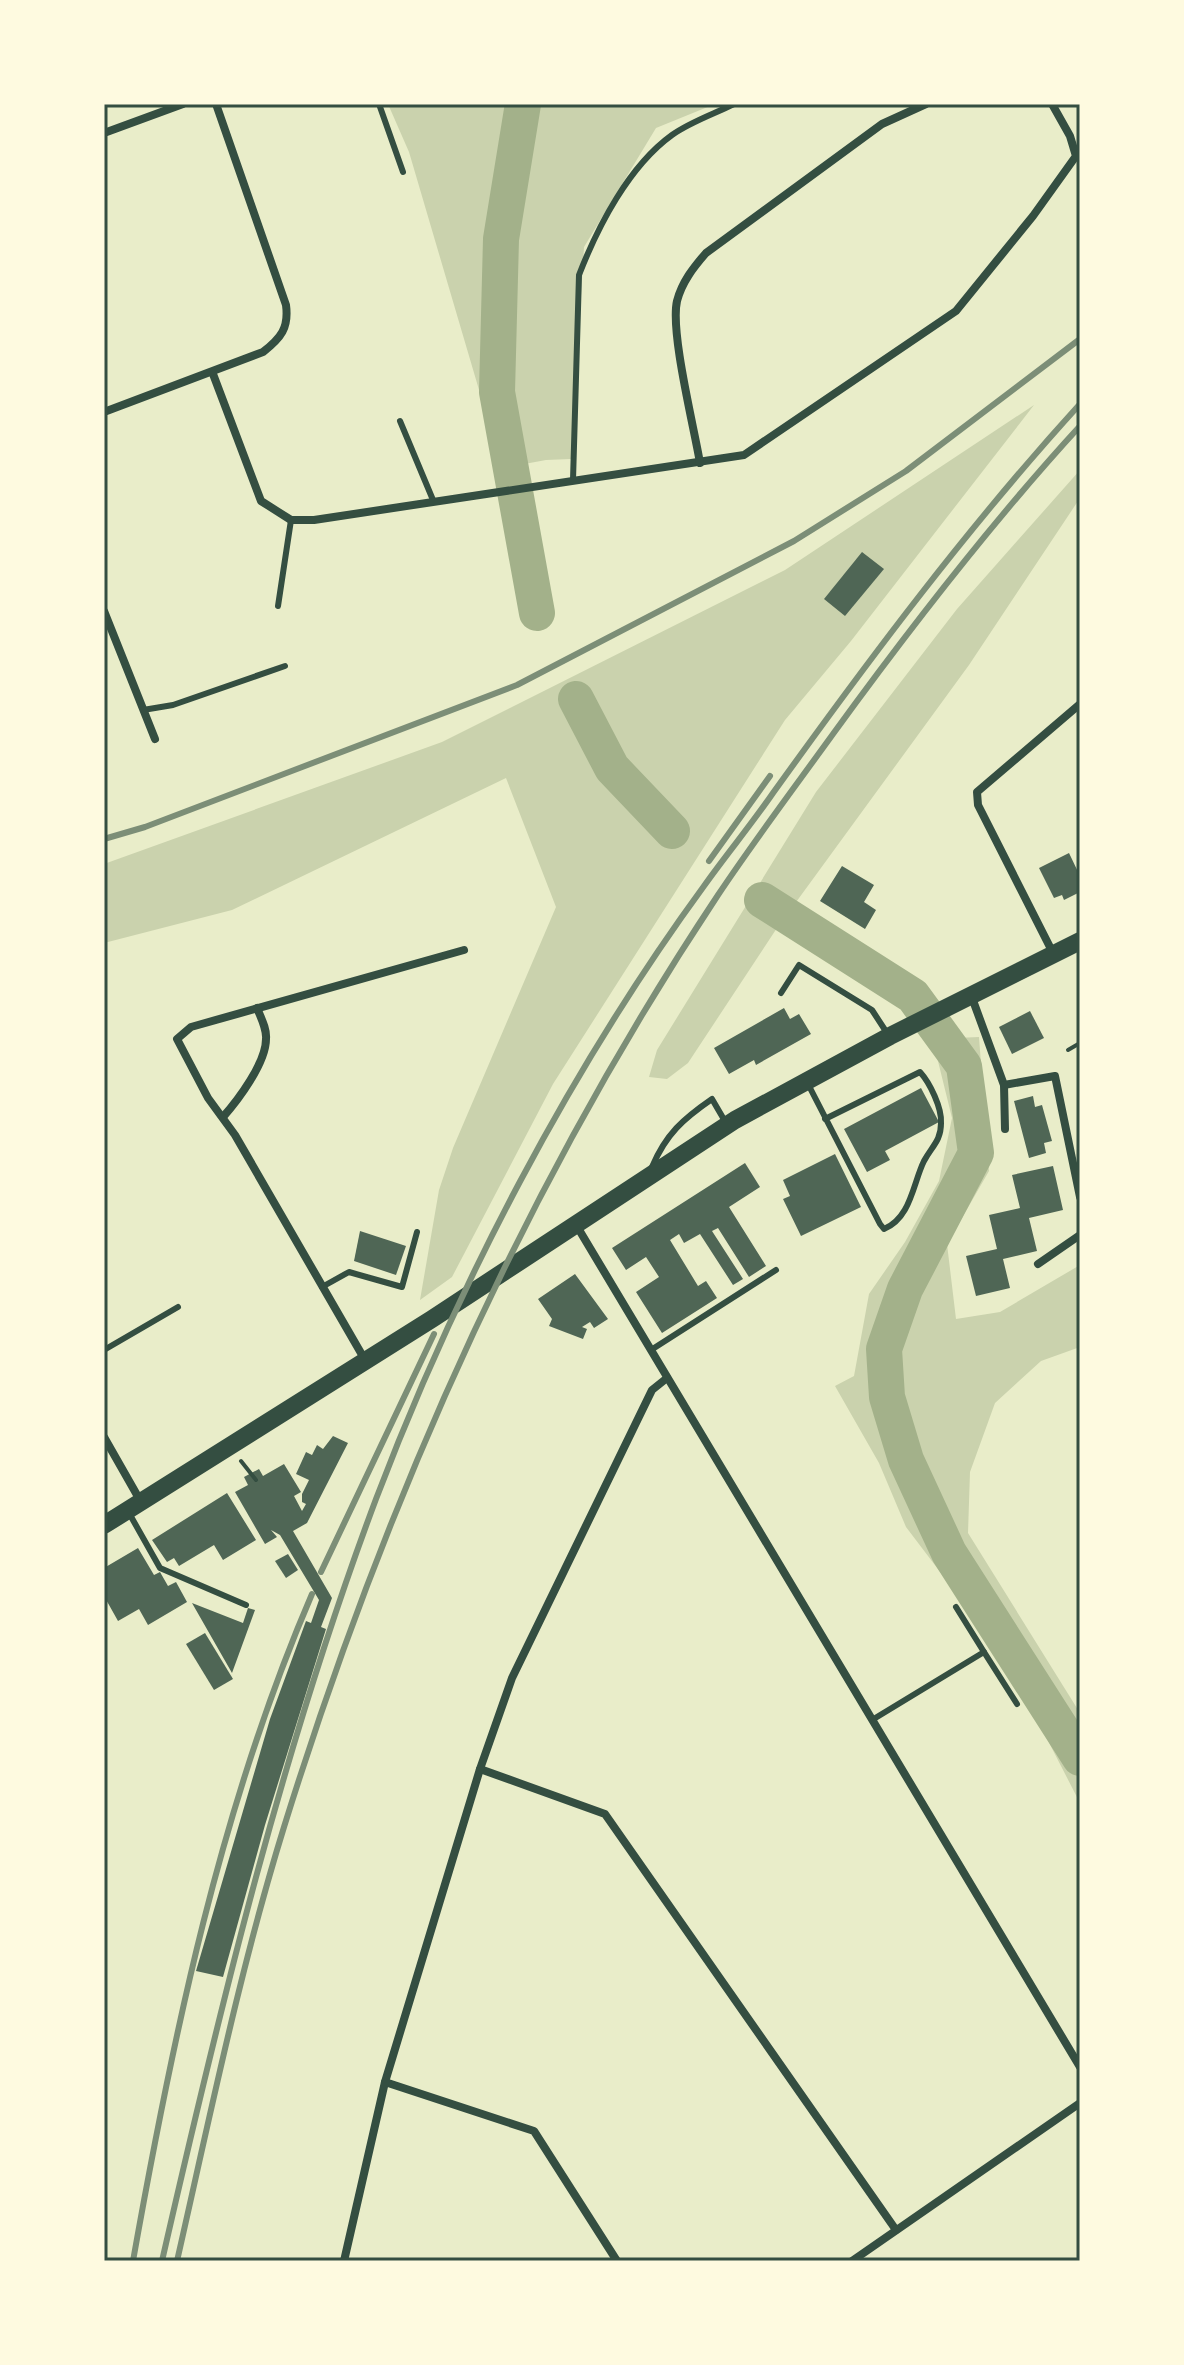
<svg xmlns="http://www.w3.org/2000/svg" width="1184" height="2365" font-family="'Golos Text',sans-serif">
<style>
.green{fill:#cad2ad}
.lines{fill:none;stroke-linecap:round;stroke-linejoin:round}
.river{stroke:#a3b18a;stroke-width:36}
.building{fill:#4f6655}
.path{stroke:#344e41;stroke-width:4}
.service{stroke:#344e41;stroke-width:6}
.minor{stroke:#344e41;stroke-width:8}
.primary{stroke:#344e41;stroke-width:18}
.rail{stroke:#7c8e77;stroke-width:6}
.neatline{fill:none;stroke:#344e41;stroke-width:3}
</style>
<rect width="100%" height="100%" fill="#e9edc9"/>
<g class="green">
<path d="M388 104H715L656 128 584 247 571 459 546 460 502 468 409 152Z"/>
<path d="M1034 405 851 641 785 720 553 1084 452 1277 420 1300 439 1190 453 1148 556 907 506 778 232 910 104 943V864L442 742 785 570Z"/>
<path d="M1080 470V498L969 665 775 931 688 1063 667 1079 649 1077 657 1050 816 792 957 609Z"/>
<path d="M979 1037 989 1171 947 1244 956 1319 1000 1312 1080 1265V1347L1041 1361 995 1403 970 1472 968 1533 1080 1713V1803L1042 1729 947 1581 906 1527 879 1463 835 1386 854 1376 869 1294 905 1242 939 1181 952 1118 936 1053 956 1038Z"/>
</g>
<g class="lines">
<g class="river">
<path d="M523 104 501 239 497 392 537 613"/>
<path d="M576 699 612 768 672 831"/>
<path d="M762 900 913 996 964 1066 976 1153 905 1289 884 1349 887 1397 906 1460 949 1553 1080 1758"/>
</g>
</g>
<g class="building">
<path d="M862 552 884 569 845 616 824 599Z"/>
<path d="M1069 853 1080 876V892L1064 900 1062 895 1054 898 1039 868Z"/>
<path d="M842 866 874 885 864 902 876 910 865 929 820 901Z"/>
<path d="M784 1008 790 1019 799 1014 811 1034 756 1065 754 1060 729 1074 714 1048Z"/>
<path d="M1030 1011 1044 1038 1012 1054 999 1027Z"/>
<path d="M921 1088 939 1122 885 1151 890 1160 867 1172 844 1129Z"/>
<path d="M1033 1096 1035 1107 1042 1105 1052 1141 1044 1143 1046 1153 1029 1158 1014 1101Z"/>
<path d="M835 1154 861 1207 801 1236 783 1199 790 1196 783 1180Z"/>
<path d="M745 1163 760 1187 729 1207 766 1266 749 1277 718 1228 712 1231 743 1279 733 1285 700 1234 684 1243 679 1234 670 1240 698 1286 706 1281 717 1298 662 1333 636 1292 659 1277 646 1257 626 1270 612 1248Z"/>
<path d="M1053 1166 1063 1210 1029 1218 1037 1251 1003 1259 1010 1288 976 1296 966 1256 997 1249 989 1215 1020 1208 1012 1175Z"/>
<path d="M360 1231 406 1246 396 1275 354 1261Z"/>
<path d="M575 1274 608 1319 594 1328 590 1322 582 1327 587 1329 583 1339 549 1326 552 1319 538 1299Z"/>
<path d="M333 1436 348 1443 307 1523 293 1531 332 1598 321 1627 326 1629 265 1825 223 1977 196 1971 270 1719 306 1621 311 1623 319 1600 280 1535 271 1530 277 1537 265 1544 235 1492 248 1485 244 1477 259 1469 263 1476 284 1464 301 1492 294 1496 302 1511 306 1504 302 1502V1494L309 1480 296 1474 306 1452 312 1455 317 1445 323 1449Z"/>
<path d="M227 1493 256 1540 223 1560 214 1545 179 1566 174 1558 167 1562 152 1540Z"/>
<path d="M138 1548 154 1575 160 1572 168 1586 176 1582 187 1602 148 1625 139 1609 118 1621 104 1596V1568Z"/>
<path d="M288 1554 298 1570 286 1578 275 1561Z"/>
<path d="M192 1603 243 1623 248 1608 255 1610 232 1673Z"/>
<path d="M205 1633 233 1679 214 1690 186 1644Z"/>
</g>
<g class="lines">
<g class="path">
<path d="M1068 1050 1080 1043"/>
<path d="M241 1461 256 1480"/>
</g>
<g class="service">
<path d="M379 104 403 172"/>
<path d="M400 421 433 500"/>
<path d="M573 480 579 275C598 226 629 166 672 135 690 122 714 114 734 104"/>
<path d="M278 606 291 520"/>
<path d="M143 710 173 705 285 666"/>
<path d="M781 993 799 965 872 1010 887 1033"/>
<path d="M808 1084 880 1224 884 1229C911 1218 913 1183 924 1161 932 1146 941 1141 941 1123 942 1108 930 1083 920 1072L825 1119"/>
<path d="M652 1167C666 1134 683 1119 712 1099L726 1123"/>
<path d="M322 1287 349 1272 402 1287 417 1232"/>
<path d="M104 1350 178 1307"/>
<path d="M651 1350 776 1270"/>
<path d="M129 1513 160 1568 246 1605"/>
<path d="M984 1652 1017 1704"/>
<path d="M872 1720 984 1652 956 1607"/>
</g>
<g class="minor">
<path d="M104 133 183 104"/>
<path d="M213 374 261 501 291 520H314L744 455 956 311 1033 216 1076 156 1070 136 1052 104"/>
<path d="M104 412 263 352C281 338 289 328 286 305L216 104"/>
<path d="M700 463C694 427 670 332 677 301 682 282 693 268 706 253L882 124 926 104"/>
<path d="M104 611 155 739"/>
<path d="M1053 953 978 805 977 792 1080 704"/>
<path d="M971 995 1004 1085 1055 1076 1080 1197"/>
<path d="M1004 1085 1005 1129"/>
<path d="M223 1117C238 1100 266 1063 266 1039 267 1029 261 1018 257 1008"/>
<path d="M575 1223 1080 2067"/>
<path d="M1038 1264 1080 1235"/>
<path d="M365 1360 235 1135 208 1098 177 1039 191 1027 464 950"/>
<path d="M104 1437 141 1502"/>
<path d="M480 1769 605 1814 896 2230"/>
<path d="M385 2082 534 2131 617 2261"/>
<path d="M344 2261 385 2082 480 1769 512 1678 652 1390 667 1378"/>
<path d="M852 2261 1080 2103"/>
</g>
<path class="primary" d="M104 1525 432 1319 735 1120 890 1036 1080 941"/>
<g class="rail">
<path d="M104 839 145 827 517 685 794 541 906 471 1080 339"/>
<path d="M709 861 770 776"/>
<path d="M321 1572 434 1334"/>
<path d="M133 2261C173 2036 221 1805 312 1594"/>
<path d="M162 2261C221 2003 283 1747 376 1499 456 1288 570 1069 704 886 726 855 751 825 773 793 870 658 968 527 1080 404"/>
<path d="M177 2261C210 2116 240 1969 284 1827 386 1499 527 1182 718 895 754 841 794 788 833 734 910 628 991 523 1080 426"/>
</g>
</g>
<rect width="1184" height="2365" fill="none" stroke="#fefae0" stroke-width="212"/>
<rect x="106" y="106" width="972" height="2153" class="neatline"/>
</svg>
